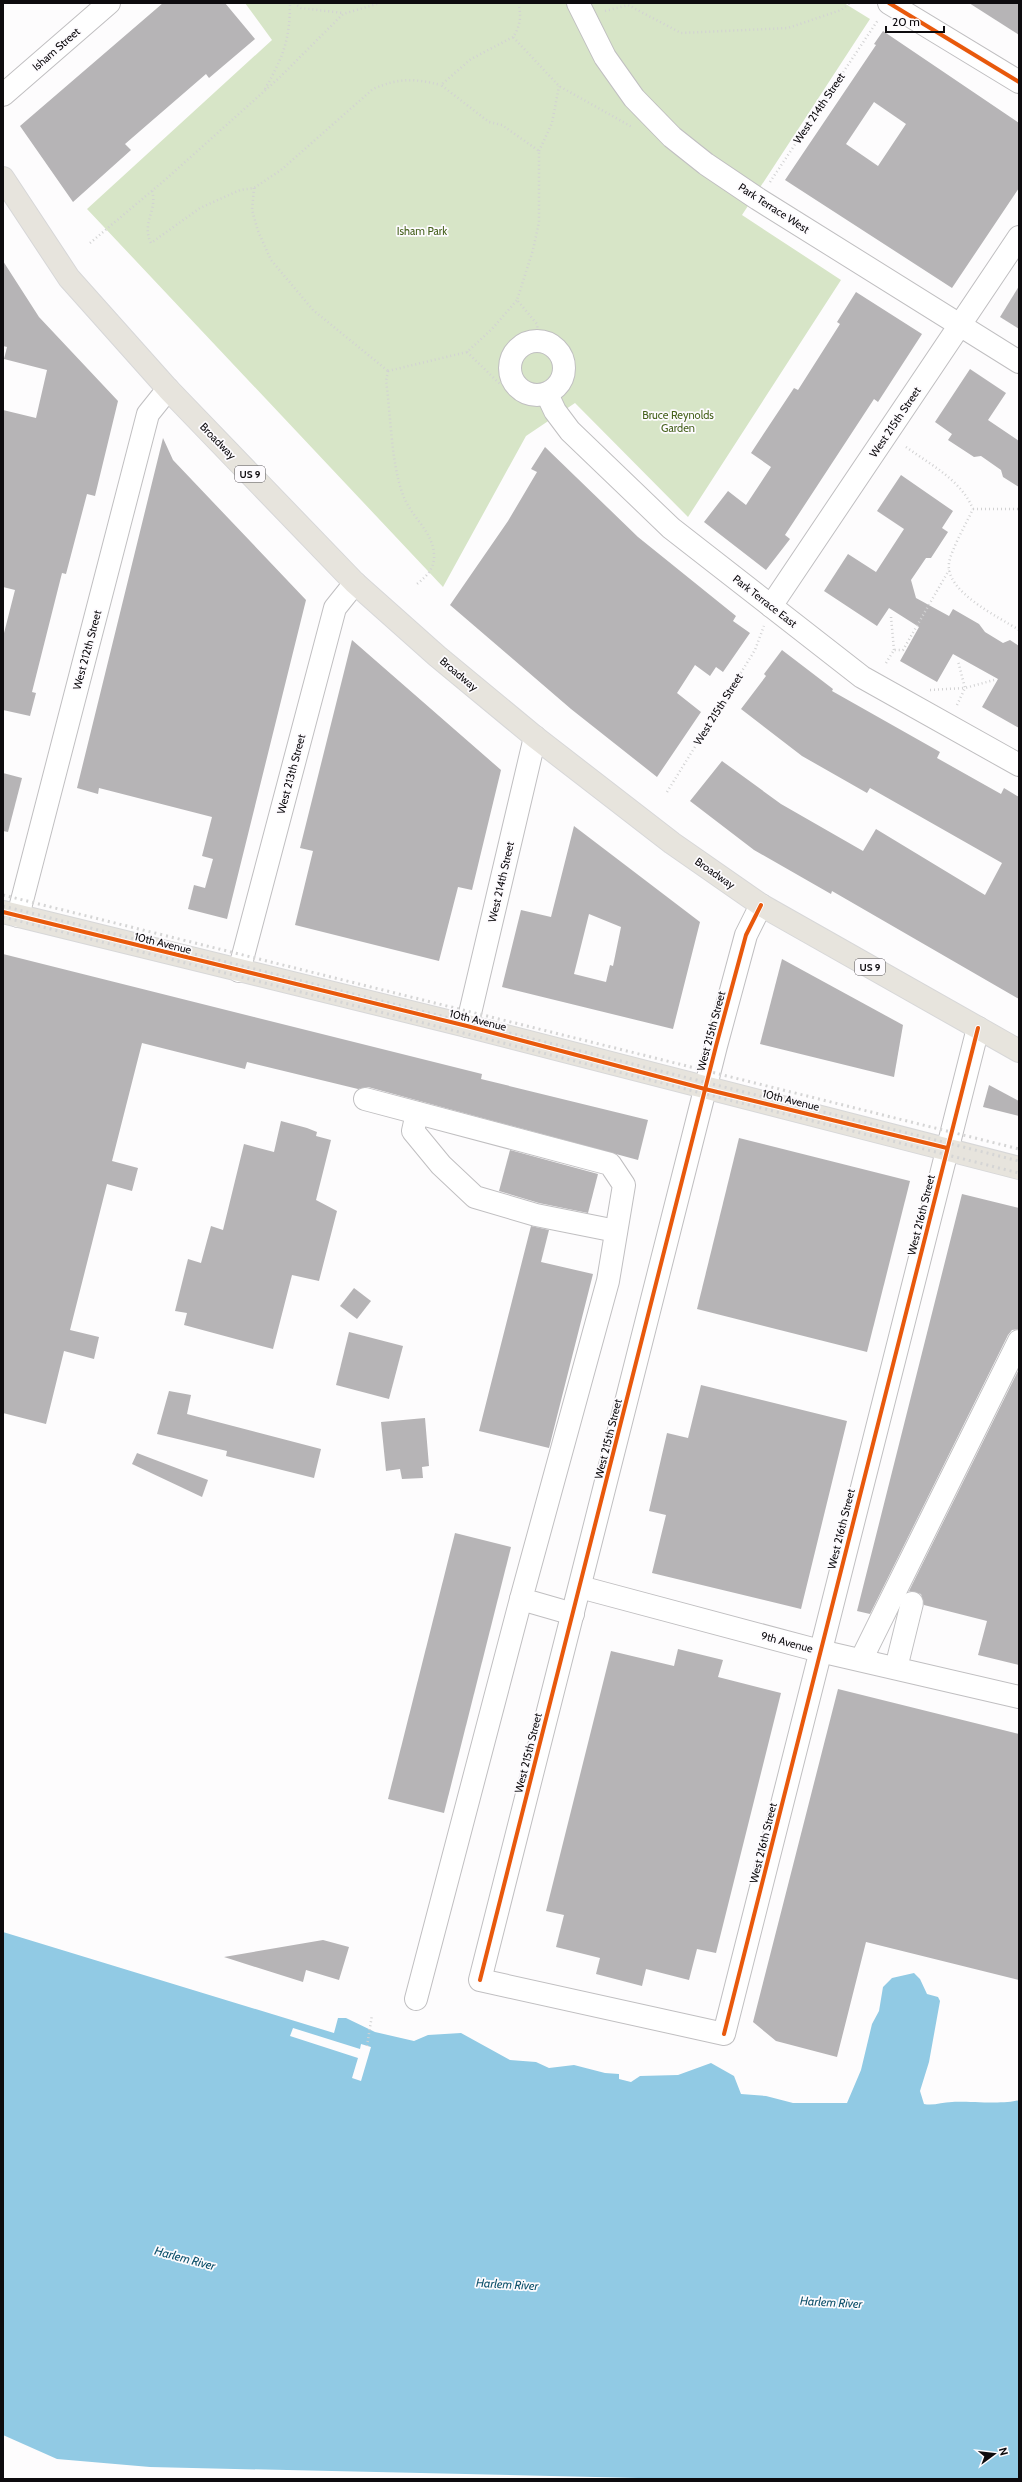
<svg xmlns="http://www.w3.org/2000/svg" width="1022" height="2482" font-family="Cabin,sans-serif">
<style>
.green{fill:#d7e5c7}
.water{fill:#91cae4}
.pier{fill:#fdfcfd}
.building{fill:#b6b4b6;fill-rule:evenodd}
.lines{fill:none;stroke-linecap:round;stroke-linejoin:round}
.minor-casing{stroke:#c0bfc1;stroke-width:24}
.major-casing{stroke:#d7d7d8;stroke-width:24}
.path{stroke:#d2d2d3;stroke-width:2.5;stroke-dasharray:1 3;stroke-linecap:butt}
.minor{stroke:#fff;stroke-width:22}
.major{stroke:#e7e4dd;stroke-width:22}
.rail{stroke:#d5d5d5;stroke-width:3;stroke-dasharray:2 4;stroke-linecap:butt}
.cycleway-casing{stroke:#fdfbfe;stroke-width:6}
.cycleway{stroke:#e8590c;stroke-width:4}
.labels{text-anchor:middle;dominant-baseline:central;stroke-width:3.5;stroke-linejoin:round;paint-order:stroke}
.shield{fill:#fdfbfe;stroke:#555356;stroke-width:1}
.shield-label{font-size:10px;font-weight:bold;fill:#0d0b0e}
.street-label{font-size:11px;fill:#0d0b0e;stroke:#fdfbfe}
.park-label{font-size:11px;fill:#46621d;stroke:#fdfbfe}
.water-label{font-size:12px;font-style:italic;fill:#0e516b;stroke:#fdfbfe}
</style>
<rect width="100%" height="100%" fill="#fdfcfd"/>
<path class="green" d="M245 3H844L870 19 742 215 841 280 688 517 575 403 526 436 443 587 87 209 272 40Z"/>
<path class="water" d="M3 1932 334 2033 338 2018H346L375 2032 414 2041 428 2035 461 2033 510 2060 536 2062 549 2068 574 2065 605 2073 619 2074V2079L631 2082 640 2076 678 2075 711 2063 734 2076 741 2094 766 2096 793 2103H847L861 2070 872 2024 879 2011 883 1987 892 1978 914 1973 920 1979 927 1994 938 1997 940 2001 929 2062 920 2091 924 2104C934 2106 942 2102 952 2102 967 2101 1006 2105 1019 2100V2479H682L150 2467 57 2459 3 2435Z"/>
<path class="pier" d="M293 2028 360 2049 361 2044 371 2047 361 2081 352 2078 358 2058 290 2036Z"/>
<g class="building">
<path d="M163 3H225L255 39 209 78 206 74 125 144 131 150 73 202 20 126Z"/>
<path d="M969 3H1019V35Z"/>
<path d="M883 31 1019 123V188L952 288 785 180 876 45 874 44ZM874 102 906 124 878 166 846 144Z"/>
<path d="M3 261 39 317 118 401 95 496 87 494 66 574 62 573 32 692 36 693 30 716 3 710V637L15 590 3 587V410L36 418 47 370 4 359 7 347 3 346Z"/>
<path d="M1019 286V329L1000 317Z"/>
<path d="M856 292 922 334 878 402 874 399 785 535 790 539 766 570 704 522 728 491 746 505 771 467 751 453 794 388 798 390 840 324 837 322Z"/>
<path d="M970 369 1006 393 988 420 1019 441V487L1003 477 1001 470 981 456 974 457 948 440 952 434 935 422Z"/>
<path d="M163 438 173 460 306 600 227 919 188 909 194 885 205 888 213 859 202 856 212 817 99 788 98 794 77 788Z"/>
<path d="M545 447 638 537 736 616 733 621 750 633 723 672 716 667 710 676 695 665 677 693 701 712 657 777 571 709 450 605 508 521 537 472 531 469Z"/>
<path d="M901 475 953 511 942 528 948 532 931 558H926L911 580 916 598 949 616 953 609 979 624 985 632 1003 643 1010 640 1019 646V728L982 707 998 679 953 654 937 682 900 661 919 627 889 608 877 626 824 591 848 554 876 572 904 529 877 511Z"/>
<path d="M352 640 501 770 472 890 458 887 439 961 295 925 313 851 300 848Z"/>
<path d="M782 650 833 689 832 691 940 752 937 758 1001 794 1004 788 1019 797V999L832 891 831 894 754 850 690 801 722 761 781 804 863 851 876 829 985 895 1002 863 870 788 867 793 802 756 741 709 766 676 764 674Z"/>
<path d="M3 773 22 778 8 832 3 831Z"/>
<path d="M574 826 700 922 673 1029 502 987 521 910 551 917ZM589 914 621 927 613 966 610 965 606 982 574 974Z"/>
<path d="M3 954 482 1074 481 1079 648 1120 638 1160 368 1087 358 1089 247 1062 245 1069 142 1043 112 1161 138 1168 132 1191 107 1184 70 1330 99 1337 94 1359 64 1351 46 1424 3 1413Z"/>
<path d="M782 959 903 1025 894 1077 760 1044Z"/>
<path d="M989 1085 1019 1101V1116L983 1107Z"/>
<path d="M281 1121 307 1128 317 1132 316 1136 331 1140 316 1200 337 1211 319 1281 292 1275 273 1349 184 1325 187 1313 175 1311 188 1259 201 1263 211 1226 223 1230 244 1144 274 1152Z"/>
<path d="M739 1138 910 1181 867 1352 697 1309Z"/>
<path d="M510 1150 598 1174 588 1213 539 1203 499 1191Z"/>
<path d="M962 1194 1019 1208V1329L1012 1330 1008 1335 870 1614 857 1611Z"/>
<path d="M531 1226 549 1230 541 1262 593 1274 549 1448 479 1431Z"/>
<path d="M354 1288 371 1301 357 1319 340 1306Z"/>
<path d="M349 1332 403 1346 389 1399 336 1385Z"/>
<path d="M1019 1369V1665L978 1655 987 1621 924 1605 921 1594 909 1591Z"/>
<path d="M701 1385 847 1421 801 1609 652 1573 666 1515 649 1511 667 1433 688 1438Z"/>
<path d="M169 1391 191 1395 187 1414 321 1449 314 1478 226 1456 227 1451 157 1434Z"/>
<path d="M425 1418 429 1466 422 1467 423 1478 402 1479 400 1469 386 1471 381 1422Z"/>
<path d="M137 1453 208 1480 202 1497 132 1464Z"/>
<path d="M455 1533 511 1547 444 1813 388 1799Z"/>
<path d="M678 1649 723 1660 718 1677 781 1693 716 1953 697 1949 689 1980 646 1969 642 1986 596 1974 600 1958 556 1947 564 1915 546 1911 611 1651 674 1666Z"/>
<path d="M838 1689 1019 1734V1980L866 1942 837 2057 776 2041 753 2022Z"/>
<path d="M323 1940 349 1947 339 1980 306 1970 303 1982 224 1957Z"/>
</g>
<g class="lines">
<g class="minor-casing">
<g id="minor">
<path d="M578 3 605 57 634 98 672 137 706 164 758 199 1019 362"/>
<path d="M889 3 1019 82"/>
<path d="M3 95 109 3"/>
<circle cx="537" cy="368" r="27"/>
<path d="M547 394 555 411 570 431 671 528 862 677 1019 765"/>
<path d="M771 606 1019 237"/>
<path d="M761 905 746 935 716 1046 480 1980 724 2034 978 1028"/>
<path d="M18 916 148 414 168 389"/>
<path d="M239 971 335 608 355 583"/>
<path d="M467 1026 535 737"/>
<path d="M365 1099 610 1164 624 1185 608 1281 521 1599 573 1614"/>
<path d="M417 1113 413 1131 441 1165 475 1197 536 1215 616 1231"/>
<path d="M580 1587 820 1651 1019 1697"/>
<path d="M861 1660 1019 1341"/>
<path d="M896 1668 912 1603"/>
<path d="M416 1999 521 1599"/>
</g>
</g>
<g class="major-casing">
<g id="major">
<path d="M3 178 69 278 168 389 355 583 437 656 535 737 672 843 761 905 1019 1051"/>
<path d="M3 912 467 1026 1019 1168"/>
</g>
</g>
<g class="path">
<path d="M294 3 301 8 343 13"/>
<path d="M518 3C522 15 520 27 513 37L559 86 632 127"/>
<path d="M605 11 628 5 681 33 788 28 841 10 850 3"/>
<path d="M513 37 471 59 441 85 489 122 502 125 539 151V222L533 250 517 300 537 324 539 340"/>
<path d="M265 89C283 57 290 40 290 3"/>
<path d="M539 151 552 123 559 86"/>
<path d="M770 182 878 20"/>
<path d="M254 188 252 210 258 231 271 260 313 310 388 371"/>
<path d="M152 191C158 210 141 223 151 243L200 208 240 190 254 188 281 170 373 89C399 78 413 78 441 85"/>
<path d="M90 243 166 179 279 78 343 14 380 3"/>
<path d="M467 352 500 384 513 379"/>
<path d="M388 371 386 381C391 416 391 463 403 495 411 517 432 530 434 554 435 568 427 576 417 584"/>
<path d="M388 371 467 352 492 329 517 300"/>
<path d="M906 447C931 465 961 480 973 509 967 522 951 550 949 563 945 592 999 617 1019 630"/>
<path d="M973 509H1019"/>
<path d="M891 617 894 650"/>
<path d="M886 663 894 650H903L949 570"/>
<path d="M930 690 965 688 958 661"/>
<path d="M957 705 965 688 994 680"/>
<path d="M667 792 755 650 764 626"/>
<path d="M367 2046 372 2015"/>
</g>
<use href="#minor" class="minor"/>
<use href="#major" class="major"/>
<g class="rail">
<path d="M3 895 1019 1149"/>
<path d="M3 906 1019 1161"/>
<path d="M3 917 1019 1173"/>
</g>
<g class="cycleway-casing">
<g id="cycleway">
<path d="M889 3 1019 82"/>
<path d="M3 912 467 1026 705 1089 947 1148"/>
<path d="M480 1980 716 1046 746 935 761 905"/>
<path d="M724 2034 978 1028"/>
</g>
</g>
<use href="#cycleway" class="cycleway"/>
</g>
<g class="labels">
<g class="shield">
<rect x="235" y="466" width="30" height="16" rx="3"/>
<rect x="855" y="959" width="30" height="16" rx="3"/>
</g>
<g class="shield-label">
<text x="250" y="474">US 9</text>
<text x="870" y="967">US 9</text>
</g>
<g class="street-label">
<text transform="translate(56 49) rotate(-41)">Isham Street</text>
<text transform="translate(819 108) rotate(-56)">West 214th Street</text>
<text transform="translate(774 208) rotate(33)">Park Terrace West</text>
<text transform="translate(895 422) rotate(-56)">West 215th Street</text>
<text transform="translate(218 441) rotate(46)">Broadway</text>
<text transform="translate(765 601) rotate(38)">Park Terrace East</text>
<text transform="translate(87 650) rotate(-75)">West 212th Street</text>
<text transform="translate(459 674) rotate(40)">Broadway</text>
<text transform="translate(718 709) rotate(-58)">West 215th Street</text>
<text transform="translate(291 774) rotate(-75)">West 213th Street</text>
<text transform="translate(715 873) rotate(35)">Broadway</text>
<text transform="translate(501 882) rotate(-77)">West 214th Street</text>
<text transform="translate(163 943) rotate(14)">10th Avenue</text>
<text transform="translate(478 1020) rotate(14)">10th Avenue</text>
<text transform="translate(711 1031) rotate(-75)">West 215th Street</text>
<text transform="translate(791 1100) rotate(14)">10th Avenue</text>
<text transform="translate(921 1215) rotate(-76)">West 216th Street</text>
<text transform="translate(608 1439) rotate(-76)">West 215th Street</text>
<text transform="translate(841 1529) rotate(-76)">West 216th Street</text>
<text transform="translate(787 1642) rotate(15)">9th Avenue</text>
<text transform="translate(528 1753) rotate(-76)">West 215th Street</text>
<text transform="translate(763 1843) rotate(-76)">West 216th Street</text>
</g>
<g class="park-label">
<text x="422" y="231">Isham Park</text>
<text x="678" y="415">Bruce Reynolds<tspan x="678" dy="13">Garden</tspan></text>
</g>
<g class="water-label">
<text transform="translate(185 2258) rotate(15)">Harlem River</text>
<text transform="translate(507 2284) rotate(3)">Harlem River</text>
<text transform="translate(831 2302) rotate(3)">Harlem River</text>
</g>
</g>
<rect width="1022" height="2482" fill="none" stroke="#0d0b0e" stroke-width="8"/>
<g transform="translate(994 2454) rotate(75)" stroke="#fdfbfe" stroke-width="3" paint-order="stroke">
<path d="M0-3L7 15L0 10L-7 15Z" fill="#0d0b0e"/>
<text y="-6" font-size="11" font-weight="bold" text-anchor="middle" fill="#0d0b0e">N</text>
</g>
<path d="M886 26v6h58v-6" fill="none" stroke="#0d0b0e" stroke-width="2"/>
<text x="892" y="26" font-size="12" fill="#0d0b0e" stroke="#fdfbfe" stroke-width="3" paint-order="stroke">20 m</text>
</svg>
